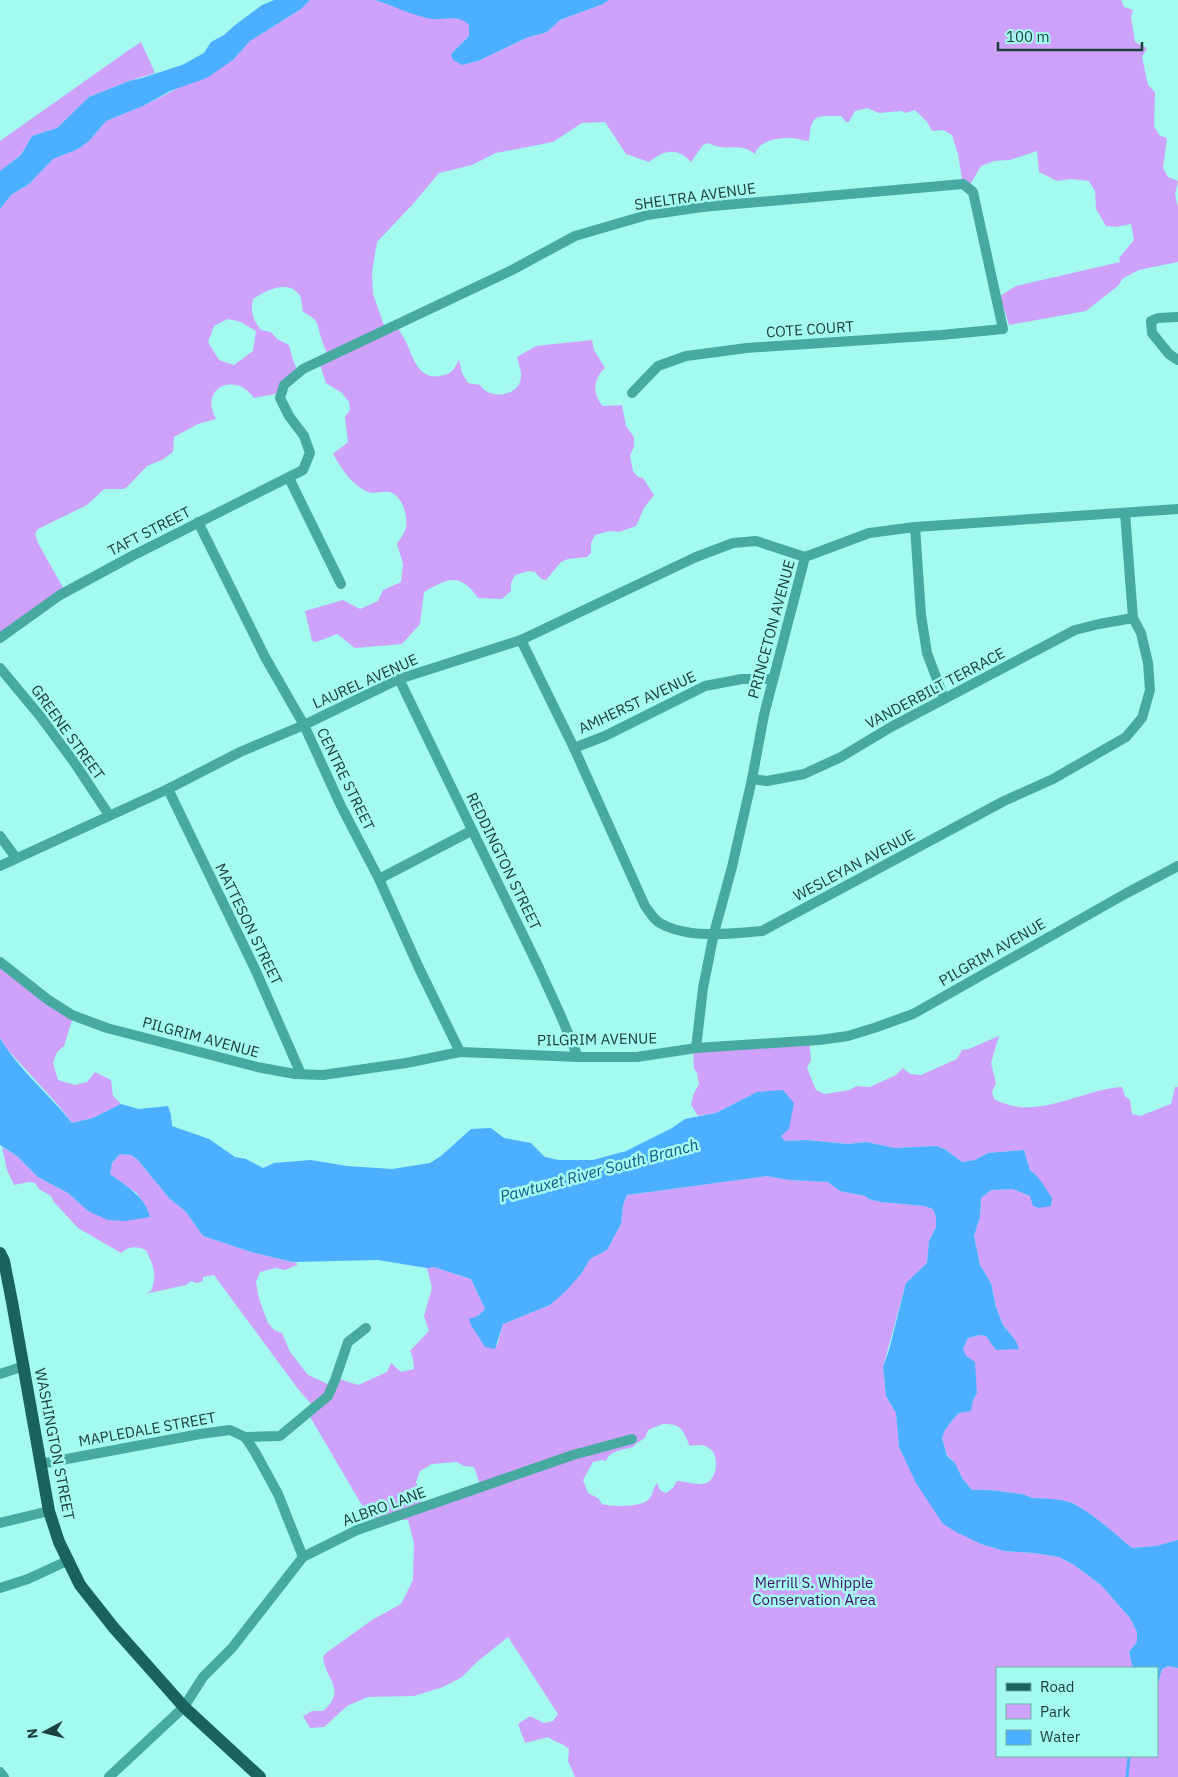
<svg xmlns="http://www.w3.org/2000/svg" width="1178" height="1777" font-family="'IBM Plex Sans',sans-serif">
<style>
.green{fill:#cea2fa;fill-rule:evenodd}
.water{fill:#4dafff}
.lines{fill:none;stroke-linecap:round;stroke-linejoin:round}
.stream{stroke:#4dafff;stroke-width:3}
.minor{stroke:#46aaa0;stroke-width:10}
.primary{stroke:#19635c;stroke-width:12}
.labels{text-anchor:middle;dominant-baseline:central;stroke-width:5;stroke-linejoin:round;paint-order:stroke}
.street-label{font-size:15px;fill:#1c403c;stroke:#a4faef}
.park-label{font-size:15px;fill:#430d67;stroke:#a4faef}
.water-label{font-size:16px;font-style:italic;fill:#0f578a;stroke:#a4faef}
</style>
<rect width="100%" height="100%" fill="#a4faef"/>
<g class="green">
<path d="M310 0H375L424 17 434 19 456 18 465 20 469 25V36L451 54 462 65 478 61 526 38 547 32 560 20 603 4 609 0H1121L1124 7 1133 10 1131 17 1135 42 1147 48 1142 57 1148 85 1155 92 1154 126 1159 135 1167 138 1163 168 1168 177 1178 181 1175 194 1178 208V262L1139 270 1122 279 1119 285 1086 311 1009 325 1000 296 1016 286 1120 262 1119 258 1134 240 1131 224 1116 227 1106 226 1096 209 1095 191 1089 181 1071 179 1057 181 1039 172 1037 151 1010 160 994 161 981 166 968 188 963 185 958 154 952 135 943 130 932 131 927 122 915 110 906 113 901 111 879 113 867 108 855 111 849 122H846L841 116C816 116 811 113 809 141 802 141 794 137 789 138 776 138 759 141 755 154 739 141 725 153 709 143L703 145 691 162C677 147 664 150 649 162L626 154 605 122 582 123 553 142 496 153 472 165 439 173 412 205 377 242 372 272 373 294 385 328 397 326C400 332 404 338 407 344 413 359 420 380 440 376 452 374 455 369 459 359L462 373 468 383 480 385C490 401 520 396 521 377 522 371 518 363 517 357L536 346 592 340 594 350 605 368C593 379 592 394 603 406L622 405 626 426 634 437V446L630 456 633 471 638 477 643 478 654 495 644 508 636 526 619 532 610 531 595 535 591 543V553L587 557 568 559 561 562 546 580 541 579 535 572 529 571 515 575 511 583V591L502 599 478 598C460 572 448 578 424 592L420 624 402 644 355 648 337 634 316 642 312 641 305 611 343 600 360 609 378 601 383 590 401 582 403 564 397 544C400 539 405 533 406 527 408 516 402 494 389 492 381 491 373 495 366 491 350 483 342 469 333 454L348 442 345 417 350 410 349 402 342 393 326 383 319 362 328 355C326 350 323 345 322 340 316 324 321 321 303 312 302 308 302 300 300 296 289 278 265 291 253 299 250 312 253 320 261 330L271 332 277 339 289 345 292 357 297 370 280 393 254 398C237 372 198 386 216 419L198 424 174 437 173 452 162 460 147 466 127 487 123 489H104L87 505 38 529 35 534 38 543 66 593 0 639V209L11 195 29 184 53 159 78 149 89 141 106 121 143 106 233 60 250 41 301 9ZM228 319 241 322 256 331 253 351 234 365 219 360 208 342 214 326Z"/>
<path d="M141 42 155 73 129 81 89 97 57 128 32 136 21 155 0 171V141L126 52Z"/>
<path d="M0 962 73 1017 64 1046 57 1052 53 1063 58 1080 75 1085 87 1082 95 1072 111 1080 113 1096 121 1104 93 1118 72 1123 59 1106 7 1049 0 1038Z"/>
<path d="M999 1036 991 1063 996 1083 992 1092 994 1099C1037 1122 1078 1090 1122 1087L1125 1096 1130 1100 1132 1114 1140 1116 1171 1104 1175 1087H1178V1540L1156 1546 1132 1548C1114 1533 1095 1515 1074 1504 1060 1498 1046 1499 1032 1498 1029 1497 1025 1495 1022 1494 1005 1492 989 1489 972 1490L962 1478 955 1463 947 1455 942 1438 945 1430 954 1418 973 1401 977 1393 963 1349 968 1338 979 1335 1016 1341 1003 1325 996 1307 991 1283 980 1265 974 1236 980 1217 981 1198 991 1190 1014 1189 1030 1196 1037 1177 1030 1170 1024 1150 988 1153 975 1160 962 1162 946 1150 937 1146 895 1148 866 1142 848 1144 807 1140 785 1141 780 1136 757 1092 716 1113 698 1116 691 1105 694 1093 699 1084 697 1073 694 1069 693 1049 809 1040 811 1060 807 1068 816 1090 825 1094 850 1090 856 1086 870 1087 896 1075 903 1068 910 1074 921 1075 957 1059 962 1050 969 1049Z"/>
<path d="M2 1147 17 1156 38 1177 68 1193 88 1211 125 1221 149 1216 138 1194 110 1174 112 1163 120 1154 131 1155 137 1159 169 1198 186 1212 203 1236 251 1252 297 1263V1265L285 1270 276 1268 260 1272 256 1282 259 1299 268 1323 274 1330 282 1333 290 1352 308 1375 330 1385 336 1378 358 1385 387 1372 391 1363 401 1372 414 1369 413 1358 410 1351 429 1331 424 1316 432 1288 427 1268 434 1267 471 1279 485 1309 478 1316 497 1346 503 1324 550 1305 581 1274 590 1259 607 1250 621 1224 623 1205 627 1195 767 1176 789 1180 828 1182 840 1191 865 1196 869 1199 881 1202 924 1206 933 1209 936 1217V1227L929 1241 927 1263 906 1283 883 1367 886 1396 896 1413 899 1447 943 1524 981 1544 1004 1551 1034 1553 1059 1557 1074 1565 1101 1585 1130 1618 1137 1632V1642L1129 1652 1133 1668H997V1756H1157V1688L1162 1669 1168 1666 1178 1668V1777H575L568 1761 569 1749C564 1744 555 1742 548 1737L525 1743 518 1724 530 1716 544 1723 553 1721 558 1714 508 1637 477 1662 462 1677 443 1687 414 1696 368 1697 347 1706 324 1727 310 1728 303 1716 312 1711H323C348 1690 325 1680 323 1657L326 1653 372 1620 401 1604 413 1580 414 1543 408 1520 371 1518 360 1502 309 1415 313 1406 298 1389 214 1275 203 1277V1281L197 1283 191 1281 186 1285 145 1294 151 1291C158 1274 153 1266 146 1250 136 1246 129 1246 121 1253L78 1228 54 1202 51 1196 39 1189 35 1183 29 1182 14 1185 7 1170ZM663 1424C682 1424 682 1429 690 1446 696 1445 703 1444 709 1448 719 1454 718 1476 708 1482 698 1487 688 1481 677 1481L673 1488 666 1493 660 1490 657 1483C653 1488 653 1496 648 1500 641 1507 611 1507 602 1504L598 1498 588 1493 583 1480 593 1462 601 1460 606 1461C610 1450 623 1450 633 1447L637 1443 645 1438 648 1430ZM457 1462 464 1466 474 1467 480 1484 423 1505 416 1482 420 1471 432 1464Z"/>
</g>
<g class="water">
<path d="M274 0H310L301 9 250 41 233 60 207 78 170 91 143 106 106 121 89 141 78 149 53 159 29 184 11 195 0 209V171L21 155 32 136 57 128 89 97 129 81 142 78 182 65 204 53 211 42 224 35 235 25 262 5Z"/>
<path d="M375 0H609L603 4 560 20 547 32 526 38 478 61 462 65 453 60 451 54 469 36V25C459 14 445 20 432 19 413 16 394 6 375 0Z"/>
<path d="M0 1038C17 1068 50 1095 72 1123L93 1118 121 1104 139 1109 168 1106 171 1115 172 1126 209 1139 235 1157 246 1159 263 1168 274 1163 311 1160 347 1166 392 1169 430 1163 441 1156 471 1129 491 1128 504 1138 531 1143 545 1157 559 1160H593L626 1151 672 1128 685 1119 716 1113 757 1092 783 1090 794 1103 789 1129 781 1136 785 1141 807 1140 848 1144 866 1142 895 1148 937 1146 946 1150 962 1162 975 1160 988 1153 1024 1150 1030 1170 1038 1177 1052 1198 1051 1206 1039 1208 1033 1206 1030 1196 1013 1189 991 1190 981 1198 980 1217 974 1236 980 1265 991 1283 996 1307 1003 1325 1016 1341 1019 1349 996 1350 986 1336 979 1335 968 1338 963 1349 966 1356 975 1362 977 1393 973 1401 971 1411 959 1413 954 1418 945 1430 942 1438 947 1456 955 1463 962 1478 972 1490C989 1489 1005 1492 1022 1494 1026 1495 1029 1497 1032 1498 1047 1499 1061 1498 1074 1504 1095 1515 1114 1533 1132 1548L1156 1546 1178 1540V1668L1168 1666 1162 1669 1157 1688V1668H1133L1129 1652 1137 1642V1632L1130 1618 1101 1585 1074 1565 1059 1557 1034 1553 1004 1551 981 1544 958 1533 943 1524 916 1483 899 1447 896 1413 886 1396 883 1367 889 1350 906 1283 927 1263 929 1241 936 1227V1217L933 1209 924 1206 881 1202 869 1199 865 1196 840 1191 828 1182 789 1180 767 1176 627 1195 623 1205 621 1224 607 1250 590 1259 581 1274 566 1291 550 1305 503 1324 495 1349 485 1347 471 1325 469 1319 478 1316 485 1309 471 1279 434 1267 427 1268 378 1260 293 1262 251 1252 203 1236 186 1212 169 1198 137 1159 131 1155 120 1154 112 1163 110 1174C126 1186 145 1196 150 1217L125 1221 108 1220 88 1211 68 1193 38 1177 17 1156 0 1145Z"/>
</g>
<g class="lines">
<path class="stream" d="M1127 1777 1129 1756"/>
<g class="minor">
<path d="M1178 317 1158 318 1151 321 1152 333 1169 354 1178 360"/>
<path d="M289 478 341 584"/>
<path d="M198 522 265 657 304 725 341 806 379 879 419 968 460 1052"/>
<path d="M915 527 921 615 927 653 944 698"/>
<path d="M0 638 60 595 134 555 303 470 310 453 304 436 289 416 280 398 284 385 303 369 512 270 575 236 647 215 702 207 963 184 973 192 1003 329 941 335 747 348 686 356 658 366 632 393"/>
<path d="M521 640 574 748 645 906C649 911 654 920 660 923 687 939 731 934 762 931L1004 801 1053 779 1126 737 1142 718 1150 690 1148 663 1141 633 1133 618 1125 513"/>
<path d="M0 668 40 716 74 762 109 815"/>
<path d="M399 679 539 968 560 1014 578 1057"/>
<path d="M574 748 605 736 705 686 742 679H773"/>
<path d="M752 779 767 781 804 774 841 757 891 727 1075 630 1099 624 1133 618"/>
<path d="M168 789 255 969 301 1074"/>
<path d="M0 836 16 858"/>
<path d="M0 866 168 789 240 752 304 725 399 679 521 640 696 557 733 543 756 541 805 557"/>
<path d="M379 879 471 831"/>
<path d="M0 962 47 999 72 1015 107 1028 257 1067 295 1074 323 1075 406 1063 460 1052 578 1057H637L696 1048 819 1040 848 1036 874 1028 913 1014 1125 894 1178 866"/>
<path d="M696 1048 703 988 714 933 732 867 752 779 764 715 805 557 869 533 915 527 1178 509"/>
<path d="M0 1374 24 1366"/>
<path d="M245 1437 280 1436 328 1396 335 1380 348 1342 366 1328"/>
<path d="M40 1464 200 1434 230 1430 245 1437 255 1452 278 1494 303 1557"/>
<path d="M0 1523 49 1511"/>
<path d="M0 1588 28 1579 69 1560"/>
<path d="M0 1772 4 1777"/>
<path d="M109 1777 184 1707 203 1677 232 1648 303 1557 357 1530 573 1455 632 1439"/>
</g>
<path class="primary" d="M0 1253 4 1261 12 1302 49 1511 59 1542 80 1585 114 1628 184 1707 260 1777"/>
</g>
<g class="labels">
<g class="street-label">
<text transform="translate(695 196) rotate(-8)">SHELTRA AVENUE</text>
<text transform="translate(810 329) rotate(-4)">COTE COURT</text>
<text transform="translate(149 531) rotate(-27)">TAFT STREET</text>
<text transform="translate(771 629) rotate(-75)">PRINCETON AVENUE</text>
<text transform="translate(365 681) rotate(-24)">LAUREL AVENUE</text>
<text transform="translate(935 688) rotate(-28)">VANDERBILT TERRACE</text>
<text transform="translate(637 702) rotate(-25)">AMHERST AVENUE</text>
<text transform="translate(68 732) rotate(54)">GREENE STREET</text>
<text transform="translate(346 779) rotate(64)">CENTRE STREET</text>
<text transform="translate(504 861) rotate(64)">REDDINGTON STREET</text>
<text transform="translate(854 865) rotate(-28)">WESLEYAN AVENUE</text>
<text transform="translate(249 924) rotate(64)">MATTESON STREET</text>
<text transform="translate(992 952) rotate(-30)">PILGRIM AVENUE</text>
<text transform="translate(201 1037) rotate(15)">PILGRIM AVENUE</text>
<text transform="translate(597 1039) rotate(-1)">PILGRIM AVENUE</text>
<text transform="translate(147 1429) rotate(-10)">MAPLEDALE STREET</text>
<text transform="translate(55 1444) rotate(79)">WASHINGTON STREET</text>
<text transform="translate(384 1506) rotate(-20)">ALBRO LANE</text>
</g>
<g class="park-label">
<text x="814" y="1582">Merrill S. Whipple<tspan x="814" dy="17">Conservation Area</tspan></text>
</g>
<g class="water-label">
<text transform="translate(599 1170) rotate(-15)">Pawtuxet River South Branch</text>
</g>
</g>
<rect x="996" y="1667" width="162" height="90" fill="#a4faef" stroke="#6eb0a7"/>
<rect x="1006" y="1683" width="25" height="8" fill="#19635c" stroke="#6eb0a7"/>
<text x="1040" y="1692" font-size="15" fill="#1c403c">Road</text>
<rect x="1006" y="1704" width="25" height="15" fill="#cea2fa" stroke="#6eb0a7"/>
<text x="1040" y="1717" font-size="15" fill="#1c403c">Park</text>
<rect x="1006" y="1730" width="25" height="15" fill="#4dafff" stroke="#6eb0a7"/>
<text x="1040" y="1742" font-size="15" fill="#1c403c">Water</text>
<g transform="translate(45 1732) rotate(263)" stroke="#a4faef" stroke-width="4" paint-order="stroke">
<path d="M0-4L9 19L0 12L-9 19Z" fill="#1c403c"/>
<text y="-8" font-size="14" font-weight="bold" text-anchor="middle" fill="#1c403c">N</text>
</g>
<path d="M998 42v8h144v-8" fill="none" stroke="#1c403c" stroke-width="2.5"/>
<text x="1006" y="42" font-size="15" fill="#1c403c" stroke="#a4faef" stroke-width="4" paint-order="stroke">100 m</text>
</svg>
